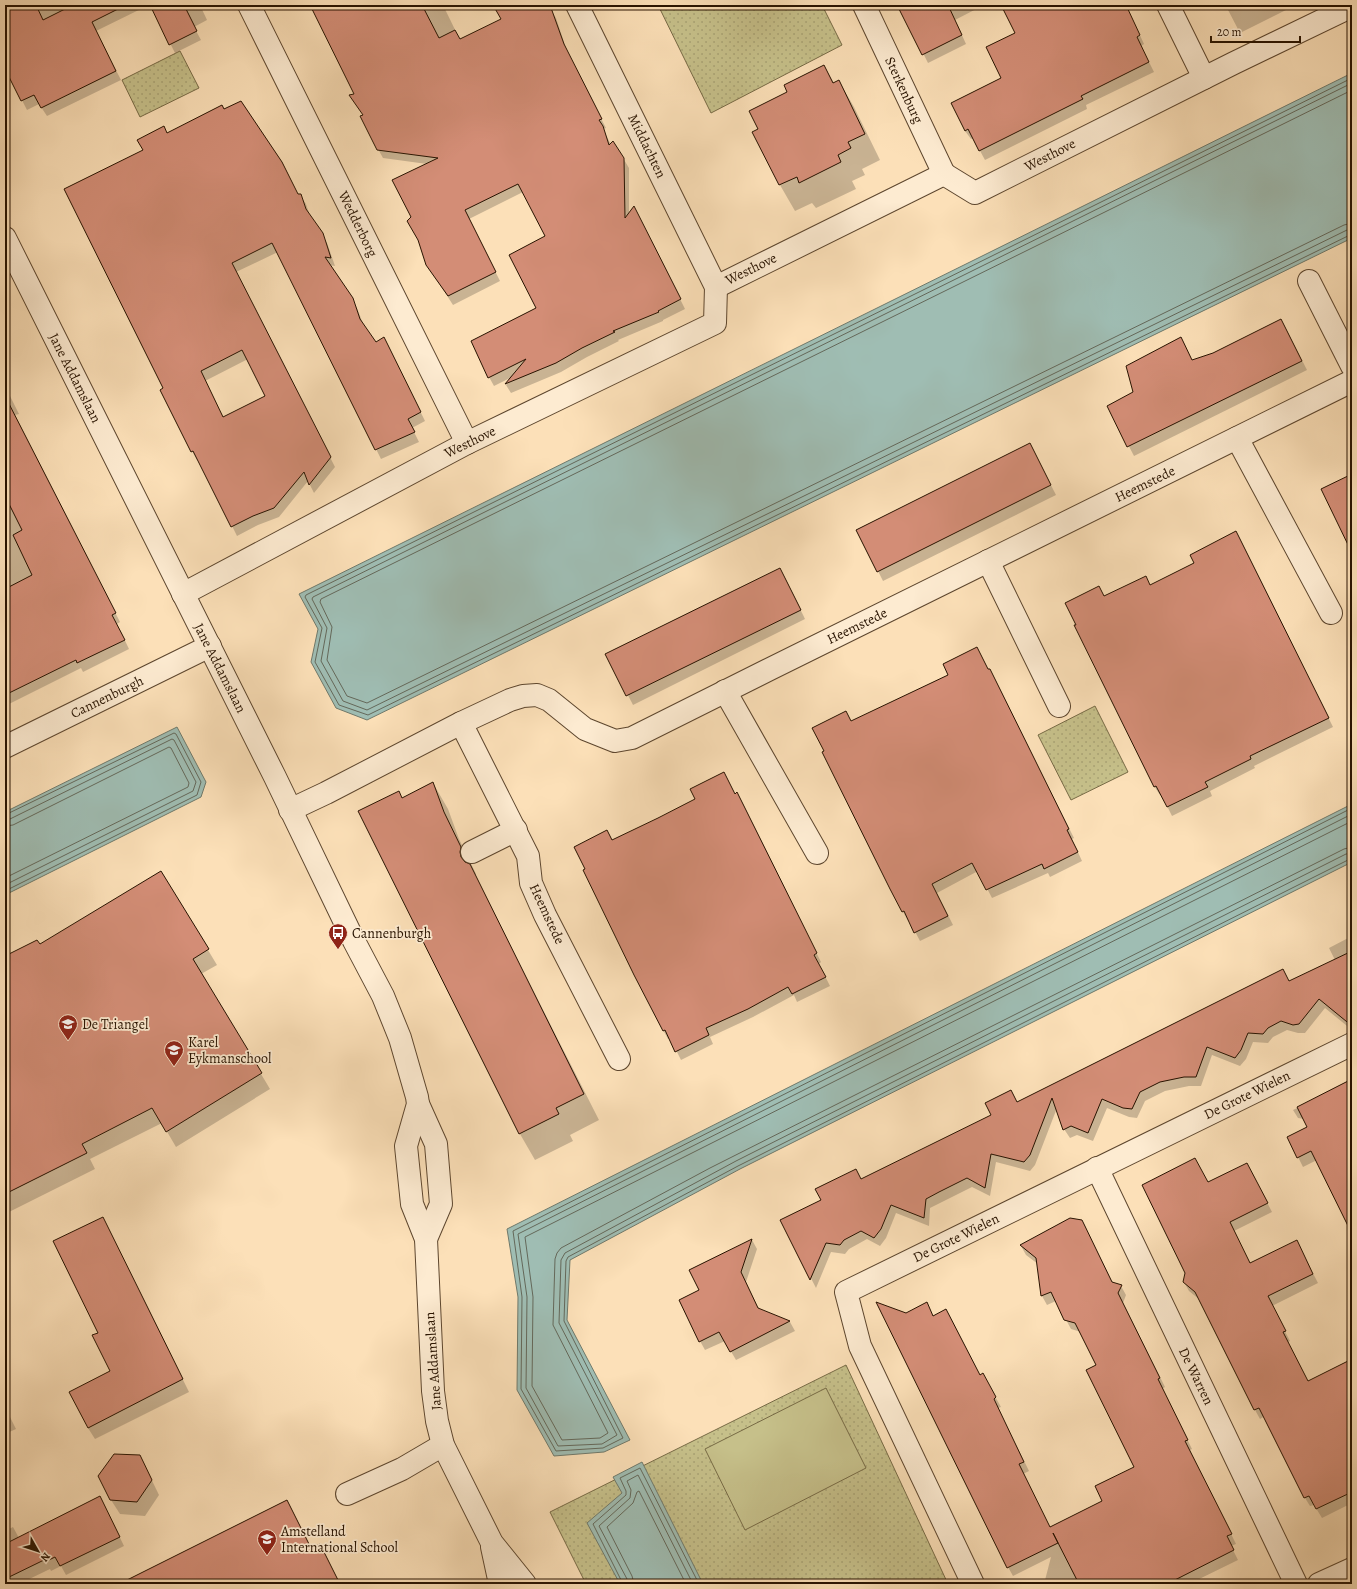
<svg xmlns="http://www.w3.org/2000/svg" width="1357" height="1589" font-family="Alegreya,serif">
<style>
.green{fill:url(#green-dots);stroke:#776a45}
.pitch{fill:#c6c08a;stroke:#776a45}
.water{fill:#9fbdb3;stroke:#6f796b}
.shadow{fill:#0003;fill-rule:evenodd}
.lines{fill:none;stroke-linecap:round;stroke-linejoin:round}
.shore{stroke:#64685a;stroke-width:1}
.building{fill:#d38d76;stroke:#281300;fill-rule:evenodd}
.minor-casing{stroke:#5d462e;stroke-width:24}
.minor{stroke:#fdebd1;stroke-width:22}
.labels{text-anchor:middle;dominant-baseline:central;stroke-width:3.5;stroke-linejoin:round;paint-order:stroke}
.street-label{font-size:14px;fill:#281300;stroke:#fdebd1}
.poi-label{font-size:14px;fill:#281300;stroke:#fdebd1;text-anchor:start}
</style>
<defs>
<pattern id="green-dots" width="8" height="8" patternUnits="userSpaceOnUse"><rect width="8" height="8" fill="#c6c08a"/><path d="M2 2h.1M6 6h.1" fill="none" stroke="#aaa475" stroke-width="1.8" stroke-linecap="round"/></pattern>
</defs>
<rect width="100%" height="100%" fill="#fce0b8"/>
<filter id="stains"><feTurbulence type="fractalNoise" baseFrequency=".005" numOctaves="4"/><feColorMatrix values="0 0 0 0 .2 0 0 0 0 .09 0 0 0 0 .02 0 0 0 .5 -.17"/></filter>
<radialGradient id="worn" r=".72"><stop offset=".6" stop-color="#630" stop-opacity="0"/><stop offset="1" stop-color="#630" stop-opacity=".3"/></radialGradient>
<g class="green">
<path d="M658 5H822L842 45 711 113Z"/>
<path d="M180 51 199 88 140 117 122 80Z"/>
<path d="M1095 706 1128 772 1071 800 1038 735Z"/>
<path d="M846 1365 948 1584H586L550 1512Z"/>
</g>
<path class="pitch" d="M826 1388 866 1468 745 1530 705 1449Z"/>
<g class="water">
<path d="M1352 73V238L367 720 336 708 311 662 318 629 299 594Z"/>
<path d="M177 727 206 782 201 797 5 895V812Z"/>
<path d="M1352 804V862L740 1169 570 1260 567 1320 630 1440 604 1452 554 1456 517 1390 518 1297 507 1229Z"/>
<path d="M642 1462 703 1584H620L587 1523 622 1493 613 1477Z"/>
</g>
<g class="shadow">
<path d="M5 5H149L96 31 121 80 47 116 39 104 27 110 5 67Z"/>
<path d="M151 5H200L207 20 194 27 201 40 175 53Z"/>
<path d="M311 5H443L460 40 502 20 494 5H548L556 18 568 54 606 128 603 129 611 145 623 158 629 168V214L639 216 685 309 663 320V321L618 340 619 341 587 357 561 372 511 393 506 385 512 377 494 386 489 377 538 309 546 237 523 192 469 219 500 281 453 305 433 274 412 217 427 164 383 158 378 149 356 95Z"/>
<path d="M899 5H984L955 20 966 44 928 63Z"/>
<path d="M1002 5H1126L1144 44 1141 46 1154 72 1086 105 1087 109 985 160 973 138 971 139 965 131 1002 78 1016 33Z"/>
<path d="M1222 5H1296L1240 33 1227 8 1224 9Z"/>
<path d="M824 66 834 83 839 81 854 107 880 160 862 169 865 175 852 181 856 189 816 208 812 203 795 211 780 185 754 132 759 129 788 93Z"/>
<path d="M224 110 282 162 298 195H300L306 204 310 216 327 243 335 266 329 265 352 299 357 308 364 326 375 343 389 348 425 421 412 428 419 442 381 459 278 252 236 272 335 467 314 493 308 481 279 517 258 525 237 536 199 459 197 460 192 451 165 388 144 151 164 128 167 134ZM248 359 267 397 224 418 205 381Z"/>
<path d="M1286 329 1307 370 1134 456 1108 406 1192 361Z"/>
<path d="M5 386 19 414 15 415 120 622 117 624 129 649 83 672 81 668 5 706Z"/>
<path d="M1030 444 1056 495 883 581 878 571Z"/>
<path d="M1241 541 1333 727 1254 766 1255 768 1210 791 1212 796 1172 816 1161 794 1160 795 1154 786 1105 598 1150 586Z"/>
<path d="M785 578 805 619 633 705 607 654Z"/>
<path d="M988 671 994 679 1074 838 1072 839 1082 861 1050 877 1048 873 992 898 978 871 937 893 953 925 920 941 909 920 908 921 903 912 823 752 852 722Z"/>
<path d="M433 783 448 809 459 839 476 874 475 876 599 1120 570 1135 573 1141 535 1160 520 1134 360 811 402 799Z"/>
<path d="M735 795 741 803 821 962 819 964 830 986 797 1002 794 995 753 1017 710 1037 713 1044 681 1060 670 1038 668 1039 663 1030 607 831 613 841Z"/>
<path d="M161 872 217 965 201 974 270 1089 176 1147 162 1123 90 1159 95 1169 5 1214V957L40 945Z"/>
<path d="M1352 936V1030L1325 1008 1305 1033H1298L1287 1030 1273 1037 1268 1043 1253 1042 1246 1059 1240 1066 1212 1055 1201 1086H1189L1165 1091 1145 1101 1137 1118 1129 1117 1107 1108 1093 1141 1077 1135 1070 1138 1064 1129 1057 1108 1035 1165 1030 1171 996 1162 990 1196 972 1187 930 1208 929 1226 896 1213 886 1238 880 1246 867 1239 849 1249 845 1254 831 1252 816 1288 781 1220 1017 1103 1289 982 1335 960 1329 948Z"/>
<path d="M1352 1081V1232L1317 1160 1303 1167 1288 1137 1308 1127 1304 1119 1298 1118 1293 1110Z"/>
<path d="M1252 1173 1272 1212 1234 1231 1251 1264 1301 1250 1318 1283 1272 1306 1290 1341 1288 1342 1308 1382 1352 1360V1503L1322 1518 1314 1505 1310 1506 1305 1498 1265 1416 1260 1419 1255 1410 1200 1300 1189 1291 1184 1282 1208 1183Z"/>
<path d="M109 1230 189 1392 95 1439 88 1428 111 1372 99 1333Z"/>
<path d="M1086 1230 1113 1283 1121 1286 1126 1295 1123 1303 1165 1387 1162 1389 1192 1449 1190 1450 1236 1544 1231 1546 1238 1560 1189 1584H1044L1051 1557 1013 1576 1008 1567 906 1314 926 1304 934 1317 946 1310 980 1376 983 1375 1001 1407 998 1408 1029 1471 1023 1474 1056 1540 1061 1522 1104 1501 1135 1467 1098 1365 1081 1332 1071 1329 1056 1301 1047 1305 1042 1296 1038 1264 1026 1255 1021 1246Z"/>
<path d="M752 1240 757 1249 746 1282 759 1309 790 1322 795 1331 736 1360 725 1341 705 1350 700 1341 701 1291 691 1271Z"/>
<path d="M5 1407 16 1429 5 1434Z"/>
<path d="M140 1456 159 1495 145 1516 120 1514 111 1500Z"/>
<path d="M105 1507 124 1546 66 1575 61 1566 51 1571 50 1569 19 1584H5V1531L13 1527 19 1538Z"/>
<path d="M320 1545 340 1584H149L311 1549Z"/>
</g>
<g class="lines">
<g class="shore">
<path d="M1352 78 306 595 305 597 322 628 315 662 339 705 368 715 1352 234"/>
<path d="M1352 83 313 597 312 599 327 628 321 661 343 701 367 710 1347 230 1352 229"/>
<path d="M1352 90 321 599 320 602 332 627 327 660 347 696 367 703 1344 225 1352 223"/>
<path d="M1352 808 513 1231 522 1297 521 1389 556 1451 603 1448 623 1438 564 1321 566 1261 568 1257 738 1166 1352 858"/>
<path d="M1352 814 518 1234 527 1297 526 1388 558 1446 602 1444 617 1435 559 1323 561 1260 565 1253 736 1161 1346 854 1352 853"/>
<path d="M5 815 174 733 176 734 201 782 197 795 5 891"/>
<path d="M5 820 10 819 172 739 174 740 196 782 193 791 5 885"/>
<path d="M1352 821 525 1237 533 1297 532 1386 562 1440 600 1438 608 1433 553 1325 555 1259 557 1253 561 1248 710 1168 1344 849 1352 847"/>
<path d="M5 826 13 825 169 747 171 748 189 783 188 787 5 878"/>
<path d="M623 1584 593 1524 626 1495V1491L620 1478 640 1468 699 1584"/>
<path d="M628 1584 627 1579 599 1526 630 1498 631 1490 627 1481 638 1475 693 1584"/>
<path d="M634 1584 632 1576 607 1527 633 1503 637 1492 639 1491 686 1584"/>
</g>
</g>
<g class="building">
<path d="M5 5H36L43 20 73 5H126L92 22 116 71 41 108 34 95 21 101 5 69Z"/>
<path d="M150 5H184L197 31 169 45Z"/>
<path d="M310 5H422L439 38 455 30 460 39 501 19 493 5H550L564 44 602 119 599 120 603 126 609 145 613 141 624 158 625 218 634 206 681 299 658 311 659 312 613 331 615 332 582 348 556 363 505 384 526 359 488 378 471 341 536 308 509 255 545 236 518 184 465 210 496 272 448 296 426 265 418 240 407 221 411 217 392 180 438 158 377 150 360 116 363 115 349 95 354 94Z"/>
<path d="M897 5H948L962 35 922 55Z"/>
<path d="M1001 5H1126L1140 35 1137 37 1149 62 1081 96 1083 99 979 151 968 129 965 131 951 103 1001 78 986 47 1015 33Z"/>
<path d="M824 65 833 83 839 80 865 134 848 142 851 148 838 155 841 162 799 183 797 177 779 185 752 132 758 129 749 111 787 92 784 85Z"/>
<path d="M241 101 282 162 298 194H301L306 209 323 233 331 258 325 257 353 298 360 319 376 342 384 337 421 412 408 419 415 432 375 450 272 243 232 263 331 457 309 485 304 472 274 508 253 516 231 527 193 451 191 452 160 390 163 388 64 189 143 150 137 140 164 126 167 133 222 105 224 109ZM242 350 265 396 223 417 201 371Z"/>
<path d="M1281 319 1302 361 1127 447 1107 406 1133 392 1126 366 1181 337 1192 360 1213 353Z"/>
<path d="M5 396 116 613 112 615 125 640 77 663 76 660 5 695V589L32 575 13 535 22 530 5 496Z"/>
<path d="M1030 443 1051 485 877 572 856 530Z"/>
<path d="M1352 474V553L1321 489Z"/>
<path d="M1236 531 1329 718 1250 756 1251 759 1205 782 1208 787 1167 807 1156 786 1154 787 1074 625H1076L1065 603 1099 586 1104 596 1146 576 1150 585 1194 563 1190 555Z"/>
<path d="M780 568 801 610 626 696 605 654Z"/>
<path d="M977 647 988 669H990L1035 760 1069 829 1067 830 1078 852 1044 869 1042 864 986 890 972 863 932 884 948 916 914 933 904 911 902 912 890 889 822 752 824 751 812 728 846 711 851 721 948 675 943 664Z"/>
<path d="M724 772 735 794 737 792 817 953 814 955 826 977 792 994 788 987 748 1009 706 1028 709 1035 675 1052 665 1030 663 1031 634 975 583 870 585 869 574 847 607 830 612 840 658 818 695 799 690 789Z"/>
<path d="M433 782 444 812 461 847 460 852 461 857 465 862 470 864 584 1094 556 1108 559 1114 519 1134 358 811 399 791 402 798Z"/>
<path d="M161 871 209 949 193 959 262 1073 166 1132 152 1108 82 1144 87 1153 5 1194V956L37 940 40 944Z"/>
<path d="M1352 951V1026L1319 999 1299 1024 1293 1025 1281 1021 1268 1028 1263 1034 1248 1033 1241 1050 1235 1058 1207 1047 1196 1077H1184L1160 1082 1140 1092 1132 1109 1123 1108 1102 1099 1088 1133 1071 1126 1063 1130 1052 1098 1030 1155 1024 1162 991 1154 985 1188 967 1178 939 1192 926 1199 924 1218 891 1205 881 1229 874 1238 861 1231 844 1240 840 1245 826 1243 810 1280 780 1220 821 1200 815 1189 856 1169 861 1179 991 1115 985 1103 1011 1090 1017 1102 1283 969 1289 981Z"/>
<path d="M1352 1079V1099L1349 1108 1352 1114V1234L1311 1151 1297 1158 1287 1137 1307 1127 1297 1107Z"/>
<path d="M1195 1158 1208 1182 1247 1163 1268 1203 1230 1222 1250 1263 1297 1240 1313 1274 1268 1296 1286 1331 1283 1332 1308 1381 1352 1359V1492L1316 1509 1309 1496 1304 1498 1259 1408 1254 1410 1195 1292 1183 1282 1185 1273 1142 1185Z"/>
<path d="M103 1217 183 1379 88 1428 69 1392 110 1371 92 1335 98 1333 53 1241Z"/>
<path d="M1070 1218 1082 1220 1112 1282 1122 1285 1118 1293 1160 1378 1158 1379 1188 1440 1185 1441 1232 1534 1227 1536 1234 1550 1167 1584H1079L1053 1533 1058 1543 1007 1568 876 1302 906 1313 927 1302 933 1316 946 1309 980 1375 983 1373 996 1397 994 1399 1024 1462 1019 1464 1050 1527 1102 1501 1095 1486 1134 1467 1086 1370 1096 1365 1075 1323 1064 1320 1051 1292 1041 1296 1036 1258 1020 1245Z"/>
<path d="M752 1239 741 1272 758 1308 790 1321 730 1352 719 1332 699 1342 679 1300 699 1290 689 1270Z"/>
<path d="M114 1454 140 1455 152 1480 137 1502 110 1500 98 1476Z"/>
<path d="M100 1496 120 1537 60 1566 55 1557 45 1562 44 1560 5 1579V1544Z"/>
<path d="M287 1500 311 1548 320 1544 340 1584H119Z"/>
</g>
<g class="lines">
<g class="minor-casing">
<g id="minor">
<path d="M249 5 467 443"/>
<path d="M864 5 944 174"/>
<path d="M1168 5 1204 78"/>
<path d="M5 238 275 777 354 941 383 996 400 1038 417 1097 418 1104 406 1146 412 1204 426 1239 433 1391 437 1421 443 1445 492 1543 525 1584"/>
<path d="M1309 281 1352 366"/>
<path d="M716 287 944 174 975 193 1234 63 1352 6"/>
<path d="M1237 438 1331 613"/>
<path d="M988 561 1059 706"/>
<path d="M183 594 467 443 715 323 716 287 577 5"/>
<path d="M725 691 817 853"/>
<path d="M461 723 528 856 531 883 545 915 619 1059"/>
<path d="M5 747 210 646"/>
<path d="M290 810 326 793 461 723 510 700 523 696 537 695 549 700 585 729 615 741 632 738 770 669 1352 381"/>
<path d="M472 852 516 830"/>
<path d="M418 1104 436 1144 441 1204 426 1239"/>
<path d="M1097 1168 1296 1584"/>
<path d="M347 1494 402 1469 443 1445"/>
<path d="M492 1547 500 1584"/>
<path d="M973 1584 860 1346 846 1292 1352 1044"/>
<path d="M1319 1584 1352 1569"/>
</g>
</g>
<use href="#minor" class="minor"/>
</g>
<defs>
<g id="bus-pin" transform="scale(1)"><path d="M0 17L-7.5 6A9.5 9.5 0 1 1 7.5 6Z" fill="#8f2418" stroke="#fdebd1"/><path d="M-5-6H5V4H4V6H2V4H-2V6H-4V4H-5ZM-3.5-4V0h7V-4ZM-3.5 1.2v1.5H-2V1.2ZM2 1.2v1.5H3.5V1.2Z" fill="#fff"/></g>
<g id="school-pin" transform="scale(1)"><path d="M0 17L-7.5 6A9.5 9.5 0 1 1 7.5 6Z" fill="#8f2418" stroke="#fdebd1"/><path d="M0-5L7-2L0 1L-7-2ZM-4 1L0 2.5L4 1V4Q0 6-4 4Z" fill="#fff"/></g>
</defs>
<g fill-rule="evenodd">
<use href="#bus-pin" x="338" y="933"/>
<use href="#school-pin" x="68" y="1024"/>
<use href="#school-pin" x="174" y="1050"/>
<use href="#school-pin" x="267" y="1539"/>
</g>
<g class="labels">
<g class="street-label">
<text transform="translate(904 90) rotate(65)">Sterkenburg</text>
<text transform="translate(647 146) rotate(64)">Middachten</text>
<text transform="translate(1050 155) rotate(-27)">Westhove</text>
<text transform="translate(358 224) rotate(64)">Wedderborg</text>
<text transform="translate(751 269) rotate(-26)">Westhove</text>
<text transform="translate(75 378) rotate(63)">Jane Addamslaan</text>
<text transform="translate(470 442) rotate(-26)">Westhove</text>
<text transform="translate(1145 484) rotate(-26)">Heemstede</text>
<text transform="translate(857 626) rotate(-26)">Heemstede</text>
<text transform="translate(220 668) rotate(63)">Jane Addamslaan</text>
<text transform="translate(107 697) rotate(-26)">Cannenburgh</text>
<text transform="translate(547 914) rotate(65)">Heemstede</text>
<text transform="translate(1247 1095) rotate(-26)">De Grote Wielen</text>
<text transform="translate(956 1238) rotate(-26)">De Grote Wielen</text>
<text transform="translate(433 1361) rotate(-94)">Jane Addamslaan</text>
<text transform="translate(1196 1376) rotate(64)">De Warren</text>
</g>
<g class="poi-label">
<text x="352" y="933">Cannenburgh</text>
<text x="82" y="1024">De Triangel</text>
<text x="188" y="1042">Karel<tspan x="188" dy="16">Eykmanschool</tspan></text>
<text x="281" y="1531">Amstelland<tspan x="281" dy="16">International School</tspan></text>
</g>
</g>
<rect width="1357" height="1589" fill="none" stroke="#fce0b8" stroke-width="20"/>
<rect x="6" y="6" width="1345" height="1577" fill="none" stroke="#281300" stroke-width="2"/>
<rect x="10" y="10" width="1337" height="1569" fill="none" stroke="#281300"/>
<g transform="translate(38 1551) rotate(129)" stroke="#fdebd1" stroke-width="3" paint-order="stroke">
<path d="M0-3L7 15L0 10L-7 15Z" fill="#281300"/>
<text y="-6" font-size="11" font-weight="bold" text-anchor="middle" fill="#281300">N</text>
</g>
<path d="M1211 36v6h89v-6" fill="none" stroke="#281300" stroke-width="2"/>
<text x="1217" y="36" font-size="12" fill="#281300" stroke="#fdebd1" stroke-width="3" paint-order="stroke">20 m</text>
<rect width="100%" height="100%" filter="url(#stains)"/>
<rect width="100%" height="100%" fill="url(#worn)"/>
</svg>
